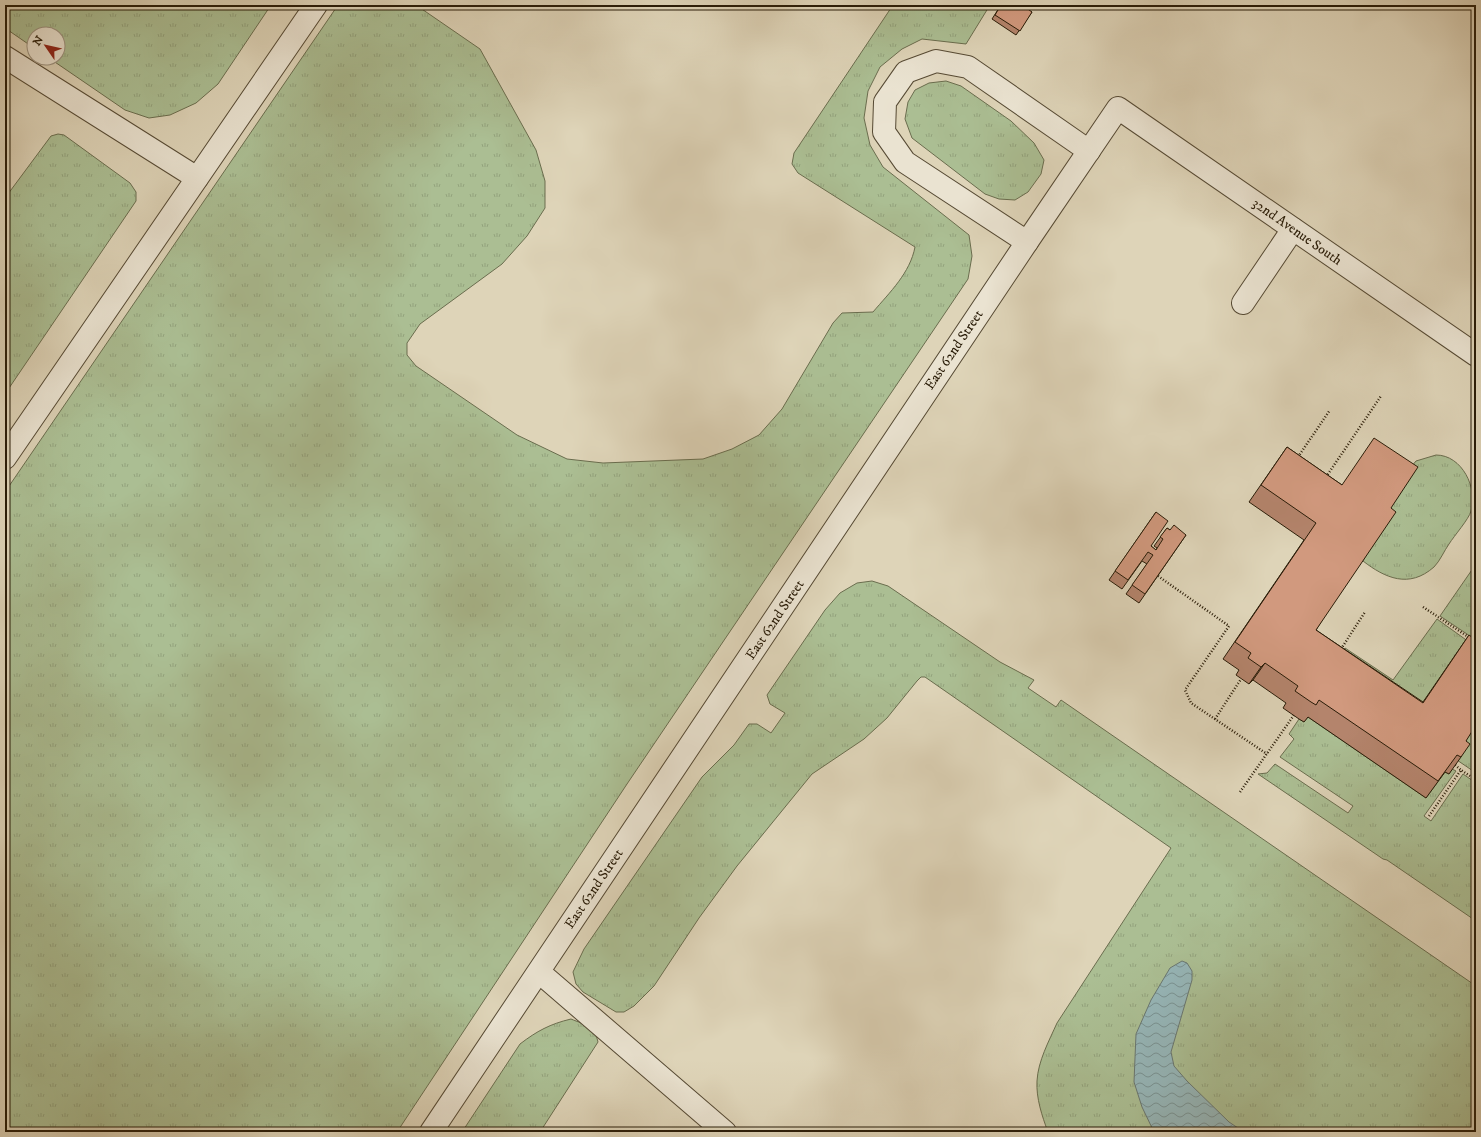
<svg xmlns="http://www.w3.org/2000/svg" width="1481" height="1137" font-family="'IM FELL DW Pica',serif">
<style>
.grass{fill:url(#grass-tufts);stroke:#6a6d4e}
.water{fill:url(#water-waves);stroke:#6a7872}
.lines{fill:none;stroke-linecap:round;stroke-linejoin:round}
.minor-casing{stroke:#564a34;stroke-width:24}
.path{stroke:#291c08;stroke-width:2.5;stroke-dasharray:1 2;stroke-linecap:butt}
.minor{stroke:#eae3d1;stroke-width:22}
.wall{fill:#b4846c;stroke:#291c08}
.shaded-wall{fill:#926b58;stroke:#291c08}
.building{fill:#d1997e;stroke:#291c08}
.labels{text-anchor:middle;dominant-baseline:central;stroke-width:3;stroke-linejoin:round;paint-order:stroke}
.street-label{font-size:14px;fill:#291c08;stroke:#eae3d1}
</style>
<defs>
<pattern id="grass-tufts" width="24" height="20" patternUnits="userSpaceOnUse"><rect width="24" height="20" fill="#abbe93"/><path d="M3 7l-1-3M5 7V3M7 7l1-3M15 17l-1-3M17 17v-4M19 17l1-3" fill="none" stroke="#93a37d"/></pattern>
<pattern id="water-waves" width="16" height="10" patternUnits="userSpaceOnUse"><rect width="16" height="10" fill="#96b6b8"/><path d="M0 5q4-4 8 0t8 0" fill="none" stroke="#7a9394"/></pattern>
</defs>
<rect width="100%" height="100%" fill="#ded4b8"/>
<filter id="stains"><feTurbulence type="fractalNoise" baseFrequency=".005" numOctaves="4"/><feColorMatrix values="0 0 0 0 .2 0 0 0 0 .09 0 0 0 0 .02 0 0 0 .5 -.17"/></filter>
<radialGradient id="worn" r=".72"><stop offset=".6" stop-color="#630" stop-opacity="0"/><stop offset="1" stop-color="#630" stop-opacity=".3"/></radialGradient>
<g class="grass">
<path d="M5 5H271L218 84 196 103 170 115 149 118 125 110 49 58H58V34H34V48L5 28Z"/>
<path d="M338 5H416L480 49 536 150 545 181V208L527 236 502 264 420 324 407 343V355L416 366 517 435 567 459 603 463 703 459 732 449 759 435 782 409 833 323 842 313 873 312C890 292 910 273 915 247L798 173 792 164 794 153 893 5H990L966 44 922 39 902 49 880 67 868 91 864 118 870 145 883 167 969 235 972 256 968 279 627 784 397 1132H5V492Z"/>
<path d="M946 81 961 86 1011 121 1034 143 1044 160 1041 174 1028 192 1015 200 999 199 985 194 912 138 905 119 908 102 915 90 929 83Z"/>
<path d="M58 134 64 135 130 183 136 192V201L5 394V198L51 136Z"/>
<path d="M1436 455C1462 455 1478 488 1471 511 1469 519 1454 536 1449 544 1444 551 1440 561 1434 567 1409 589 1385 578 1363 561L1406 473 1416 461Z"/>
<path d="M1476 564V640L1440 616Z"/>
<path d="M872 581 888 586 1000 662 1034 680 1028 688 1056 707 1061 700 1476 986V1132H1048C1042 1116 1036 1098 1037 1081 1038 1061 1049 1041 1057 1023L1171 848 925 677H921L917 681 887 718 864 739 812 774 737 866 699 918 654 986 634 1006 624 1012H616L583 992 576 984 573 972 584 949 702 777 734 745 749 724H757L771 733 785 713 770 704 767 695 825 610 840 593 857 583Z"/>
<path d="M1437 619 1476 647 1412 720 1333 666 1345 648 1393 680Z"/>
<path d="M1308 717 1426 798 1445 772 1449 774 1452 769 1456 771 1424 816 1431 821 1463 774 1476 783V921L1387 860 1383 859 1258 774 1267 773 1275 764 1348 813 1353 806 1280 757 1294 739 1289 734 1299 719 1304 722Z"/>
<path d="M1476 725V773L1454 758Z"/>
<path d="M571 1019C585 1025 594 1025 598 1042L540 1132H462L520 1044C537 1031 550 1024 571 1019Z"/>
</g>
<path class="water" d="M1182 961 1187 963 1192 971V980L1171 1052 1174 1066 1187 1081 1229 1122 1244 1132H1154L1142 1107 1134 1082 1136 1034 1151 1000 1170 968Z"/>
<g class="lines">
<g class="minor-casing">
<g id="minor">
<path d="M5 57 197 178"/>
<path d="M1027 242 905 162 884 132 885 102 906 72 936 61 968 67 1089 151"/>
<path d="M1243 303 1293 229"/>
<path d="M5 458 316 5"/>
<path d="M539 972 725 1132"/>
<path d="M431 1132 1027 242 1118 108 1476 355"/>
</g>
</g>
<g class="path">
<path d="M1298 457 1330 410"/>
<path d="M1326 477 1381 396"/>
<path d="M1158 576 1229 626 1185 690 1191 703 1267 754"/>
<path d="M1423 607 1476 642"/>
<path d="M1341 649 1365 612"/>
<path d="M1215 719 1241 679"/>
<path d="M1455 765 1461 770"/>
<path d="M1240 792 1294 715"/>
<path d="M1429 816 1461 770 1476 780"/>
</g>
<use href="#minor" class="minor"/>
</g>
<g class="wall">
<path d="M1001 5 1032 12 1016 35 992 19Z"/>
<path d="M1287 447 1342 485 1391 508 1316 630 1423 702 1469 635 1466 741 1461 757 1449 774 1445 772 1426 798 1308 717 1304 722 1299 719 1283 708 1286 703 1253 680 1249 684 1236 675 1239 670 1223 659 1304 540 1249 502Z"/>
<path d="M1156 512 1151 546 1156 550 1157 548 1154 546 1167 528 1170 530 1186 535 1139 603 1126 594 1147 564 1142 561 1122 589 1109 580Z"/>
</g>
<path class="shaded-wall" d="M1265 663 1253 680 1249 684 1261 667Z"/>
<g class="building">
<path d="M1001 5H1022L1032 12 1020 31 995 15Z"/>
<path d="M1374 438 1418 467 1391 508 1396 512 1316 630 1423 703 1469 635 1476 640V725L1466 741 1470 744 1461 757 1457 755 1438 781 1319 700 1316 705 1311 702 1295 691 1298 686 1265 663 1261 667 1248 658 1251 653 1235 642 1316 523 1261 485 1287 447 1342 485Z"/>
<path d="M1156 512 1168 521 1151 546 1156 550 1163 539 1160 537 1167 528 1170 530 1174 525 1186 535 1145 594 1132 585 1153 555 1148 552 1128 580 1115 571Z"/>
</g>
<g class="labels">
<g class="street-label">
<text transform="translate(1297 232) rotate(35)">32nd Avenue South</text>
<text transform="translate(954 350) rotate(-56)">East 62nd Street</text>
<text transform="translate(775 620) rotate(-56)">East 62nd Street</text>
<text transform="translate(594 889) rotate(-56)">East 62nd Street</text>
</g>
</g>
<rect width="1481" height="1137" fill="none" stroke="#ded4b8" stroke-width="20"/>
<rect x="6" y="6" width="1469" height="1125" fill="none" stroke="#291c08" stroke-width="2"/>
<rect x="10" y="10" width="1461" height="1117" fill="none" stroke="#291c08"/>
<g transform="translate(46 46) rotate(304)"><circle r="19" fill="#eae3d1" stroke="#9d9381"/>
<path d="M0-3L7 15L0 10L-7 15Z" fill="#8f2418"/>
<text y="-6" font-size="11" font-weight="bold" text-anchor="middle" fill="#291c08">N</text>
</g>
<rect width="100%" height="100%" filter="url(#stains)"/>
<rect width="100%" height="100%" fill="url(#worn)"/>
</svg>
